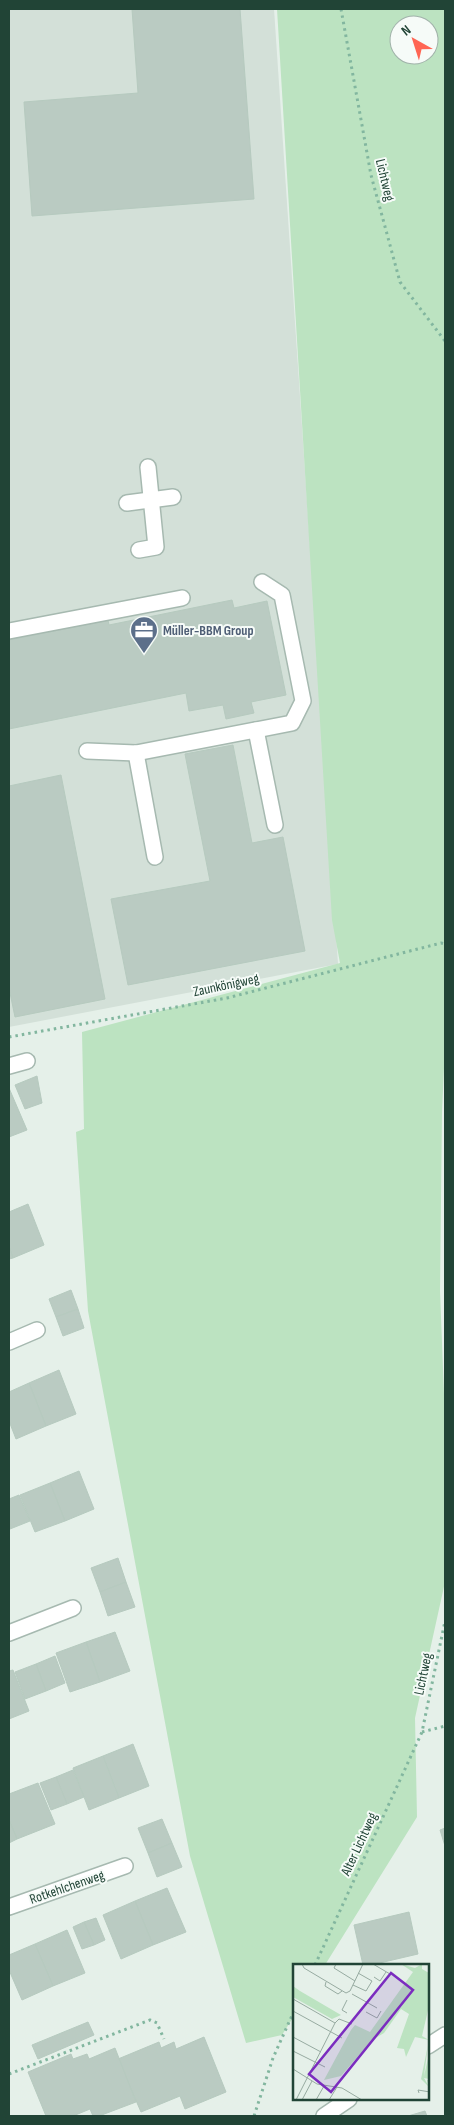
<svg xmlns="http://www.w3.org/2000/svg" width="454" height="2125" font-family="'Sofia Sans Condensed',sans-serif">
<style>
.built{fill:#d3e0d8}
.green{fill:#bce3c1;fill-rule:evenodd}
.building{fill:#bacbc2;stroke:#b6cabf}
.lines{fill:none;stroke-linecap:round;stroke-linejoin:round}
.minor-casing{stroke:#a6b9b0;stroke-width:18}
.path{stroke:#82b69f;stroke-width:3;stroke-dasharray:2.5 4;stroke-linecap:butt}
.minor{stroke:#fff;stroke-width:15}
.labels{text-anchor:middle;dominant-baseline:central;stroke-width:4;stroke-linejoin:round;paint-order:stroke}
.street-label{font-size:14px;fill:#214436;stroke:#f6fbf8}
.service-label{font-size:14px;font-weight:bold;fill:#4e5e75;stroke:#f6fbf8;text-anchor:start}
.inset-road{fill:none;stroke:#97aba1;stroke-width:1}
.view{fill:#7b2cbf;fill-opacity:0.15;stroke:#7b2cbf;stroke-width:2.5}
.inset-edge{fill:none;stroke:#214436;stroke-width:2.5}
</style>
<rect width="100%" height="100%" fill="#e5f0e9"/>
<path class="built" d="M9 9H274L338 964 9 1027Z"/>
<path class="green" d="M277 9H445V1046L442 1112 440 1291 445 1420V1582L415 1718 417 1817 325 1965H294V2016L282 2035 246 2043 190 1856 88 1311 76 1132 84 1129 82 1032 340 963 332 920ZM399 25H429V55H399Z"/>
<g class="building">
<path d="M132 9H240L254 199 32 216 24 102 138 93Z"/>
<path d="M232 600 234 608 267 601 286 695 251 702 254 713 226 719 223 705 189 711 186 693 9 729V640L108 620 109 625Z"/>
<path d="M233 745 252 843 283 837 305 951 128 985 111 899 210 881 185 754Z"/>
<path d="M61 775 105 999 15 1017 9 988V786Z"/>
<path d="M37 1076 42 1103 25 1109 15 1085Z"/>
<path d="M9 1088 27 1130 9 1137Z"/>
<path d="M28 1204 44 1245 13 1258 9 1246V1212Z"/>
<path d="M9 1246 13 1258 9 1259Z"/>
<path d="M71 1290 78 1309 56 1317 49 1299Z"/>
<path d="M78 1309 84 1328 63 1336 56 1317Z"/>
<path d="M59 1370 76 1414 46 1426 29 1383Z"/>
<path d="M29 1383 46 1426 16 1439 9 1421V1392Z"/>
<path d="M79 1471 94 1509 65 1521 50 1483Z"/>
<path d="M50 1483 65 1521 35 1532 20 1495Z"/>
<path d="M19 1495 30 1521 10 1529 9 1499Z"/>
<path d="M118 1558 126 1582 100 1592 91 1568Z"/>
<path d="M126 1582 135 1607 108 1616 100 1592Z"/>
<path d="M115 1632 130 1671 100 1682 86 1642Z"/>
<path d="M86 1642 100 1682 70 1692 56 1653Z"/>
<path d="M55 1656 65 1683 46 1691 36 1664Z"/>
<path d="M36 1664 46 1691 25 1699 15 1672Z"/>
<path d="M13 1670 29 1711 9 1719V1671Z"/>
<path d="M133 1744 149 1786 119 1798 103 1756Z"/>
<path d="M103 1756 119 1798 89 1810 73 1768Z"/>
<path d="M73 1770 84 1797 67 1804 56 1777Z"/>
<path d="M56 1777 67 1804 51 1810 40 1783Z"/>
<path d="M38 1783 55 1824 17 1839 9 1820V1794Z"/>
<path d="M162 1819 172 1843 148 1853 138 1828Z"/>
<path d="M9 1820 17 1839 9 1843Z"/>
<path d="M445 1828V1846L440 1830Z"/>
<path d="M172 1843 182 1867 157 1877 148 1853Z"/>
<path d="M167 1888 186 1932 153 1945 135 1901Z"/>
<path d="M135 1901 153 1945 121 1959 103 1915Z"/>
<path d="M409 1912 418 1954 371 1965H363L354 1925Z"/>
<path d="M96 1918 105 1940 94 1945 84 1922Z"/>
<path d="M84 1922 94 1945 82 1949 73 1927Z"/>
<path d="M67 1930 85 1973 53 1986 35 1944Z"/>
<path d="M35 1944 53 1986 22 2000 9 1970V1955Z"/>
<path d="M88 2022 94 2035 38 2059 32 2045Z"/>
<path d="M204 2037 226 2092 185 2109 180 2096 141 2112 118 2059 159 2042 161 2048 174 2042 176 2049Z"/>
<path d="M115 2048 136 2102 99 2116H93L90 2109 73 2116H46L28 2072 71 2054 73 2059 87 2054 89 2059Z"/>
<path d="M425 2111 427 2116H408Z"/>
</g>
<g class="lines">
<g class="minor-casing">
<g id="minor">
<path d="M127 503 173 497"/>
<path d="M139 550 156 547 148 467"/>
<path d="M9 631 182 598"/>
<path d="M256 730 275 825"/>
<path d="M87 751 136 753 292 723 303 701 282 595 262 582"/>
<path d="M136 753 155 857"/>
<path d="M9 1066 27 1061"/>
<path d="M9 1342 37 1330"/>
<path d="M9 1633 73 1608"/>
<path d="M9 1907 125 1866"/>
<path d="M428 2046 445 2035"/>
<path d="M324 2116 349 2099"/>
</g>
</g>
<g class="path">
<path d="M341 9 371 175 400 282 445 341"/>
<path d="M9 1037 227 998 441 943 445 944"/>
<path d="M422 1732 445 1726"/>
<path d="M315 1965 422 1732 445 1621"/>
<path d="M9 2074 150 2020 157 2023 164 2039"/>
<path d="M254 2116 273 2058 294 2011"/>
</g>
<use href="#minor" class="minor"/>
</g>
<defs>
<g id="office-pin" transform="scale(1.4375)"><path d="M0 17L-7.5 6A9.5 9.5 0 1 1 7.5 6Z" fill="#5c6f8a" stroke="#f6fbf8"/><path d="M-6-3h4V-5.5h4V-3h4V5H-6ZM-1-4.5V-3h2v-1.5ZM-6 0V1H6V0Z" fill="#fff"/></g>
</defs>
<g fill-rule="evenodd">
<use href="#office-pin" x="144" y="630"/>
</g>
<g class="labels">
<g class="street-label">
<text transform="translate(385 180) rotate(77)">Lichtweg</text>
<text transform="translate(226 985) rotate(-12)">Zaunkönigweg</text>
<text transform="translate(423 1674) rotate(-78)">Lichtweg</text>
<text transform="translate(359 1844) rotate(-65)">Alter Lichtweg</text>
<text transform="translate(67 1887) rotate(-19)">Rotkehlchenweg</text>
</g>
<g class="service-label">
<text x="163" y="630">Müller-BBM Group</text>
</g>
</g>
<g transform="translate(293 1964)">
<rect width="136" height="136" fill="#e5f0e9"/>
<path d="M108 0 122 4 129 0V5L136 9V42L129 72 136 76 122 73 113 93 111 85 104 84 116 50 108 45 91 69 79 76 48 112 31 116 58 66 62 61 77 68 120 8ZM0 22 7 27 48 51 39 55 0 33ZM135 81 131 112 136 90V115L131 114 135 121 134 116H136V123L128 115Z" fill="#bce3c1"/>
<path class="inset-road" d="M9 0 11 4 53 29 57 27 70 0M43 0 41 4 62 17M80 0 97 10M81 13 87 17 93 8M33 18 32 22 45 30 49 27M60 21 73 27 79 17 65 9M59 30 84 44M0 35 42 59M0 47 49 74M73 48 84 54 88 47M54 49 49 46 54 36M0 73 28 88M0 87 32 103M0 105 24 120 49 124 69 136M126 129 125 126 137 128M3 136 42 59 46 55 59 60M9 136 19 117M23 136 31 122M36 136 44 123"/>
<path class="view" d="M98 9 120 26 38 128 16 110Z"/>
<rect width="136" height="136" class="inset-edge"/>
</g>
<rect width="454" height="2125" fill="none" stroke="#214436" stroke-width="20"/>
<g transform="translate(414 40) rotate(321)"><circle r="24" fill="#f6fbf8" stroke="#a1b2aa"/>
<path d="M0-4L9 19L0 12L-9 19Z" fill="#ff6553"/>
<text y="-8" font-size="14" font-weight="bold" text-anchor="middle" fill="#214436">N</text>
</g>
</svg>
